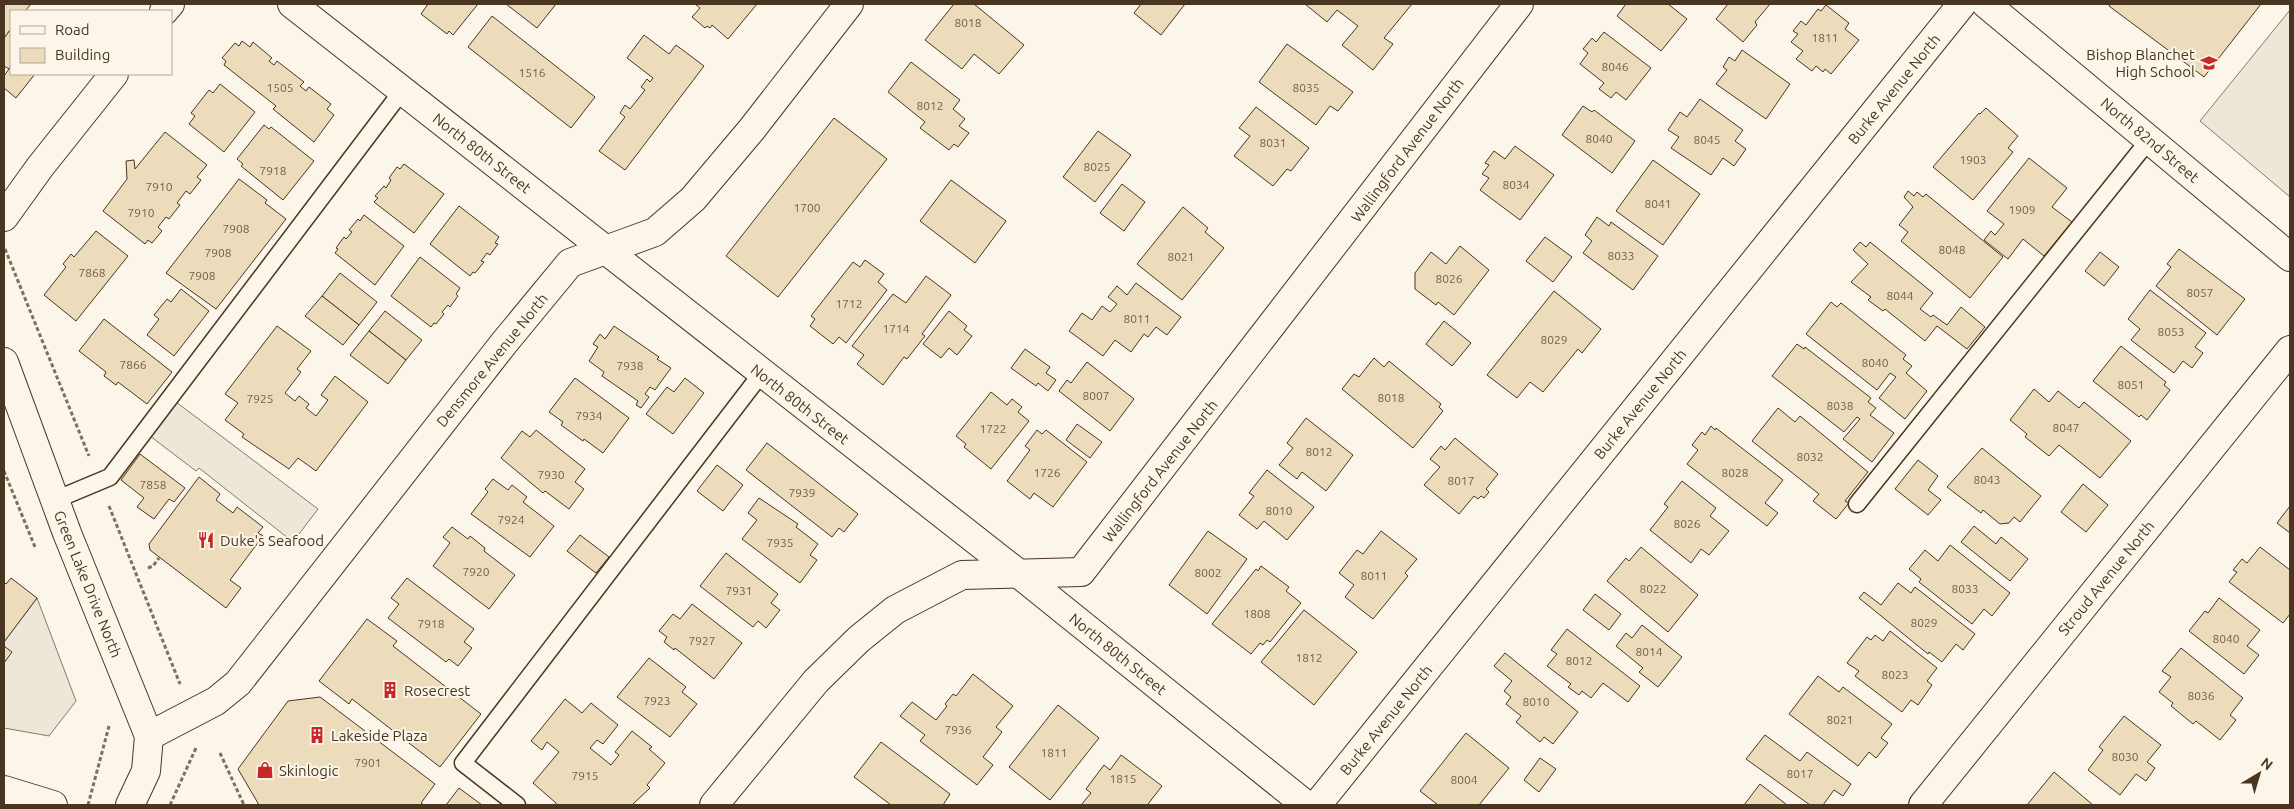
<svg xmlns="http://www.w3.org/2000/svg" width="2294" height="809" font-family="Ubuntu,sans-serif">
<style>
.parking{fill:#ede7d9;stroke:#887966}
.building{fill:#ecdcbc;stroke:#4a3520}
.lines{fill:none;stroke-linecap:round;stroke-linejoin:round}
.service-casing{stroke:#4a3520;stroke-width:19}
.minor-casing{stroke:#4a3520;stroke-width:30}
.tertiary-casing{stroke:#4a3520;stroke-width:30}
.secondary-casing{stroke:#4a3520;stroke-width:30}
.path{stroke:#7f6f5c;stroke-width:3;stroke-dasharray:4 2.5;stroke-linecap:butt}
.service{stroke:#fbf6e9;stroke-width:16}
.minor{stroke:#fbf6e9;stroke-width:28}
.tertiary{stroke:#fbf6e9;stroke-width:28}
.secondary{stroke:#fbf6e9;stroke-width:28}
.labels{text-anchor:middle;dominant-baseline:central;stroke-width:4;stroke-linejoin:round;paint-order:stroke}
.number-label{font-size:12px;fill:#725f47}
.poi-label{font-size:15px;fill:#4a3520;stroke:#fbf6e9;text-anchor:start}
.street-label{font-size:15px;fill:#4a3520;stroke:#fbf6e9}
</style>
<rect width="100%" height="100%" fill="#fbf6e9"/>
<g class="parking">
<path d="M2290 10V197L2200 121Z"/>
<path d="M176 402 318 509 293 542 199 468 196 471 150 436Z"/>
<path d="M37 598 76 701 49 736 4 728V663L11 652 4 646V642Z"/>
</g>
<g class="building">
<path d="M4 4H31L25 11H11V29L4 38Z"/>
<path d="M428 4H478L453 35 449 31 447 34 421 14Z"/>
<path d="M506 4H556L537 28Z"/>
<path d="M695 4H757L728 39 712 25 710 28 707 26 705 28 692 17 700 8Z"/>
<path d="M954 4H974L1024 45 999 74 974 54 962 69 925 40Z"/>
<path d="M1141 4H1185L1161 35 1134 13Z"/>
<path d="M1305 4H1412L1384 38 1393 44 1373 70 1342 45 1358 26 1337 10 1327 22Z"/>
<path d="M1626 4H1668L1687 19 1661 51 1617 16Z"/>
<path d="M1728 4H1770L1755 22 1757 25 1743 42 1716 19Z"/>
<path d="M2110 4H2261L2204 77 2109 6Z"/>
<path d="M1826 5 1849 23 1845 29 1859 40 1831 74 1825 69 1823 72 1816 66 1812 71 1796 59 1803 51 1791 42 1798 34 1793 31 1801 21 1806 25 1818 9 1821 11Z"/>
<path d="M492 16 595 97 571 128 468 47Z"/>
<path d="M11 29V66L9 69 4 66V38Z"/>
<path d="M1604 32 1651 68 1626 100 1616 92 1611 98 1599 89 1604 83 1580 64 1588 53 1583 49 1592 38 1596 42Z"/>
<path d="M644 35 669 54 676 45 704 66 625 170 599 151 625 117 620 113 625 105 630 109 645 90 641 87 647 79 650 82 653 78 627 58Z"/>
<path d="M242 41 250 47 253 42 272 58 269 61 274 65 277 61 304 82 300 86 306 91 309 87 331 104 327 109 334 115 314 142 273 109 276 106 224 65 226 61 222 58 235 43 239 46Z"/>
<path d="M1287 44 1353 92 1338 111 1330 106 1316 125 1259 82Z"/>
<path d="M1742 50 1790 84 1766 119 1716 84 1727 70 1723 67 1729 57 1735 61Z"/>
<path d="M911 62 960 100 953 109 965 119 959 126 969 133 958 147 954 144 949 150 920 128 925 122 888 92Z"/>
<path d="M11 66V74H35L16 98 4 88V76Z"/>
<path d="M220 84 255 112 224 152 189 124 195 116 191 113 209 90 213 93Z"/>
<path d="M1700 99 1743 130 1735 141 1746 149 1734 166 1723 158 1711 175 1671 148 1679 137 1668 130 1680 112 1687 117Z"/>
<path d="M1583 106 1592 112 1594 110 1635 141 1612 173 1562 135Z"/>
<path d="M1256 107 1309 148 1291 171 1287 169 1273 186 1234 156 1250 136 1239 128Z"/>
<path d="M1986 108 2018 136 2008 148 2013 152 1973 200 1933 167 1979 113 1980 114Z"/>
<path d="M834 118 887 159 778 297 726 256Z"/>
<path d="M264 125 269 129 271 127 314 161 283 200 241 166 243 164 237 159Z"/>
<path d="M1098 131 1131 155 1095 202 1063 177Z"/>
<path d="M165 132 207 165 197 177 201 180 190 194 186 191 177 203 180 205 169 219 166 217 158 227 162 231 152 243 148 240 145 244 103 211 127 179 126 161 134 160 135 169Z"/>
<path d="M1515 146 1554 175 1520 220 1480 190 1489 178 1482 174 1489 165 1485 163 1494 151 1505 159Z"/>
<path d="M2029 158 2067 188 2052 207 2072 222 2044 256 2023 239 2008 259 1984 240 1991 231 1995 235 2004 224 1987 211Z"/>
<path d="M1653 160 1700 194 1663 245 1616 211Z"/>
<path d="M404 164 444 194 414 233 374 202 378 198 375 196 384 186 386 188 391 180 389 178 397 167 400 169Z"/>
<path d="M239 179 267 200 265 203 286 219 216 309 166 273Z"/>
<path d="M951 180 1006 221 975 263 920 221Z"/>
<path d="M1122 184 1145 202 1124 231 1100 213Z"/>
<path d="M1908 191 1914 196 1917 192 1923 197 1926 194 2003 257 1970 298 1901 241 1908 232 1899 225 1913 207 1904 197Z"/>
<path d="M459 206 499 237 495 243 498 244 490 255 487 253 481 261 484 262 475 273 473 272 470 276 430 244Z"/>
<path d="M1183 207 1208 228 1205 232 1224 248 1182 300 1137 264Z"/>
<path d="M364 215 404 246 375 285 335 253 338 249 336 248 344 237 346 239 352 232 349 230 358 219 360 221Z"/>
<path d="M1597 217 1609 226 1611 222 1658 256 1633 290 1583 253 1592 241 1585 235Z"/>
<path d="M96 231 128 256 76 321 44 295 66 267 63 264 71 254 74 257Z"/>
<path d="M1545 237 1572 257 1553 282 1526 261Z"/>
<path d="M1860 242 1866 247 1870 242 1933 293 1920 309 1931 317 1933 315 1947 325 1961 307 1985 327 1967 349 1937 326 1925 341 1885 309 1883 311 1868 300 1871 297 1851 282 1868 264 1853 250Z"/>
<path d="M1460 246 1489 270 1454 315 1438 302 1436 305 1415 289V273L1431 252 1446 264Z"/>
<path d="M2179 249 2245 299 2217 335 2156 286 2171 267 2167 264Z"/>
<path d="M2100 252 2119 267 2104 286 2085 271Z"/>
<path d="M420 257 460 288 456 294 458 296 450 307 448 305 442 312 444 314 436 324 434 323 431 327 391 296Z"/>
<path d="M865 260 884 274 878 282 887 290 846 343 839 337 833 344 810 326 815 319 811 316 853 262 860 267Z"/>
<path d="M340 273 377 302 359 325 322 296Z"/>
<path d="M926 276 951 295 922 334 925 336 907 359 904 357 883 385 857 364 864 355 852 346 893 294 906 303Z"/>
<path d="M1136 283 1181 317 1167 335 1156 327 1148 337 1144 334 1131 352 1115 340 1103 356 1069 331 1082 313 1092 320 1102 306 1110 312 1117 304 1108 297 1117 286 1127 295Z"/>
<path d="M181 289 209 311 174 356 147 335 159 319 154 315 167 299 171 302Z"/>
<path d="M2150 290 2206 333 2195 347 2203 353 2192 368 2183 361 2174 373 2131 340 2140 329 2128 319Z"/>
<path d="M1554 291 1601 329 1582 353 1578 349 1543 392 1530 382 1517 398 1487 375Z"/>
<path d="M322 296 359 325 343 345 305 316Z"/>
<path d="M1831 302 1837 307 1841 303 1906 355 1903 359 1912 366 1906 373 1927 391 1905 419 1879 398 1896 377 1890 373 1877 390 1806 334Z"/>
<path d="M385 311 422 340 406 360 369 331Z"/>
<path d="M949 311 967 326 964 330 972 336 957 355 949 348 941 358 923 344Z"/>
<path d="M104 319 172 372 147 404 118 382 116 385 104 376 106 372 79 351Z"/>
<path d="M1444 321 1471 343 1452 366 1426 344Z"/>
<path d="M277 326 311 351 297 369 301 372 285 393 295 401 299 396 309 404 306 408 316 416 328 400 321 395 335 376 368 402 316 471 298 458 289 469 242 437 244 434 225 420 238 403 225 394Z"/>
<path d="M614 326 659 357 657 359 671 368 655 390 650 387 645 394 649 397 641 408 636 405 638 401 602 376 604 372 589 361 598 347 593 344 600 334 605 339Z"/>
<path d="M369 331 406 360 388 384 350 355Z"/>
<path d="M1797 344 1804 349 1805 347 1871 398 1868 402 1876 408 1870 415 1894 433 1872 462 1843 439 1860 419 1857 417 1844 432 1772 376Z"/>
<path d="M2121 346 2166 382 2164 385 2170 390 2147 420 2141 415 2139 417 2093 381Z"/>
<path d="M1025 349 1050 367 1046 373 1056 380 1048 391 1038 383 1036 386 1011 368Z"/>
<path d="M1374 358 1384 367 1389 361 1441 404 1439 407 1443 411 1413 448 1342 389 1354 374 1359 377Z"/>
<path d="M1087 362 1134 399 1110 431 1059 391 1067 380 1071 383Z"/>
<path d="M575 378 629 418 603 453 584 439 583 441 561 425 563 422 549 412Z"/>
<path d="M685 378 704 393 673 434 646 414 667 387 674 392Z"/>
<path d="M2034 389 2049 402 2058 391 2079 408 2084 402 2131 441 2100 478 2059 445 2049 456 2025 437 2027 434 2010 420Z"/>
<path d="M991 392 1007 405 1012 399 1022 407 1018 412 1029 421 991 469 964 447 966 444 956 436Z"/>
<path d="M1778 408 1795 422 1800 416 1868 472 1845 501 1849 503 1836 519 1813 501 1819 494 1752 441Z"/>
<path d="M1306 418 1353 455 1326 491 1302 472 1297 479 1279 465 1293 448 1287 443Z"/>
<path d="M1077 424 1102 442 1090 458 1066 440Z"/>
<path d="M1711 426 1715 430 1716 428 1783 480 1765 503 1778 513 1767 526 1687 464 1698 450 1692 445 1702 432 1705 435Z"/>
<path d="M536 430 585 469 575 482 584 489 569 509 545 491 543 493 501 458 522 431 530 437Z"/>
<path d="M1037 430 1042 434 1046 430 1087 462 1053 507 1034 493 1030 499 1007 481 1030 450 1025 446Z"/>
<path d="M1455 438 1498 474 1486 489 1489 492 1484 498 1481 496 1478 499 1474 496 1459 514 1424 485 1440 467 1430 459 1441 446 1445 450Z"/>
<path d="M767 443 858 514 844 532 839 528 832 537 746 470Z"/>
<path d="M1982 448 2041 496 2020 522 2014 517 2009 523 2000 524 1983 510 1981 513 1947 487Z"/>
<path d="M140 454 185 488 174 502 169 499 154 519 137 507 144 498 121 480Z"/>
<path d="M1918 460 1938 476 1928 490 1941 500 1928 515 1895 489Z"/>
<path d="M717 465 743 485 723 511 697 491Z"/>
<path d="M1267 470 1314 507 1287 540 1264 521 1257 529 1239 515 1254 496 1249 493Z"/>
<path d="M199 477 220 494 216 500 233 513 237 507 263 527 258 533 263 536 230 580 241 588 226 608 150 550 149 544Z"/>
<path d="M493 479 508 490 512 485 527 497 523 502 554 526 530 557 471 514 488 492 485 489Z"/>
<path d="M1682 481 1716 508 1710 516 1729 531 1709 555 1701 549 1691 563 1650 530 1668 507 1664 504Z"/>
<path d="M2083 484 2108 505 2086 532 2061 512Z"/>
<path d="M759 498 798 524 796 527 818 544 810 555 817 560 800 583 742 539 757 520 748 513Z"/>
<path d="M2290 506V533L2277 523Z"/>
<path d="M1974 526 1996 544 2001 537 2028 559 2010 581 1961 542Z"/>
<path d="M452 527 468 539 470 536 485 548 484 551 515 575 489 609 433 566 450 543 443 537Z"/>
<path d="M1208 531 1247 559 1207 614 1169 585Z"/>
<path d="M1381 531 1417 559 1405 573 1408 576 1373 619 1345 597 1354 585 1339 573 1357 550 1363 554Z"/>
<path d="M580 535 609 557 596 573 567 551Z"/>
<path d="M1950 545 2010 593 1992 616 1984 609 1972 624 1919 582 1921 579 1909 569 1925 550 1938 561Z"/>
<path d="M1641 547 1698 595 1668 632 1607 581 1626 558 1629 561Z"/>
<path d="M2260 547 2290 570V614L2283 623 2229 582 2237 572 2233 570 2242 559 2247 563Z"/>
<path d="M726 553 778 594 771 603 780 610 766 628 758 621 753 627 700 586Z"/>
<path d="M1261 566 1289 587 1286 591 1301 603 1270 642 1267 640 1263 645 1260 643 1251 654 1212 624 1256 569 1258 571Z"/>
<path d="M11 578 37 598 4 642V582L6 584Z"/>
<path d="M407 578 474 629 464 642 472 648 458 666 449 659 446 662 388 618 399 604 391 598Z"/>
<path d="M1898 583 1911 593 1915 587 1975 634 1963 650 1956 644 1942 662 1929 652 1928 654 1859 598 1864 592 1881 605Z"/>
<path d="M1595 594 1621 614 1609 630 1583 610Z"/>
<path d="M2219 598 2260 630 2247 646 2259 655 2244 674 2189 631 2205 611 2208 613Z"/>
<path d="M692 604 742 643 714 679 675 648 674 650 664 642 667 637 659 631 673 614 680 619Z"/>
<path d="M1304 610 1357 652 1314 705 1261 662Z"/>
<path d="M367 619 397 641 393 646 481 714 440 767 352 699 349 704 319 681Z"/>
<path d="M1642 625 1682 657 1658 687 1639 672 1643 668 1616 646 1626 633 1632 638Z"/>
<path d="M1567 629 1640 686 1628 702 1603 683 1591 698 1582 691 1579 695 1568 687 1571 684 1547 666 1557 654 1551 650Z"/>
<path d="M1890 631 1937 668 1927 681 1932 685 1918 705 1911 700 1902 712 1855 676 1859 671 1847 663 1867 637 1871 640 1875 635 1883 641Z"/>
<path d="M4 646 12 652 4 663Z"/>
<path d="M2181 648 2243 698 2230 715 2236 720 2220 740 2196 721 2193 724 2171 706 2173 703 2159 692 2171 677 2162 671Z"/>
<path d="M1505 653 1578 712 1553 744 1544 737 1540 742 1516 722 1521 716 1506 704 1511 697 1504 691 1512 681 1494 666Z"/>
<path d="M649 658 686 687 682 692 697 704 670 737 617 697Z"/>
<path d="M973 674 1013 706 996 727 1002 732 983 757 993 765 977 785 920 741 925 735 900 716 912 702 936 720 947 706 945 704 953 694 956 696Z"/>
<path d="M1818 676 1839 692 1843 687 1892 724 1881 738 1888 743 1876 758 1869 752 1858 766 1789 714Z"/>
<path d="M320 697 435 784 421 803 424 805H259L238 769 288 701Z"/>
<path d="M565 699 582 713 591 703 618 725 603 744 597 740 590 748 611 765 619 755 615 752 632 731 652 747 649 749 665 763 647 785 650 788 632 805H556V803L533 783 559 752 547 742 542 750 531 741Z"/>
<path d="M1058 705 1099 738 1050 800 1009 767Z"/>
<path d="M2124 716 2161 745 2147 762 2155 768 2146 781 2136 774 2120 795 2088 770 2103 750 2099 747Z"/>
<path d="M1466 733 1509 768 1479 805H1438L1420 791Z"/>
<path d="M1765 735 1800 761 1807 752 1851 784 1843 796 1834 790 1823 805H1810L1746 759Z"/>
<path d="M881 742 950 794 943 805H891L854 777Z"/>
<path d="M1121 755 1162 786 1148 804 1150 805H1081L1091 793 1086 789 1104 765 1110 770Z"/>
<path d="M1540 758 1556 769 1539 792 1524 780Z"/>
<path d="M2054 772 2093 805H2027Z"/>
<path d="M1760 784 1787 805H1744Z"/>
<path d="M459 788 482 805H446Z"/>
</g>
<g class="lines">
<g class="service-casing">
<g id="service">
<path d="M55 500 110 477 402 91"/>
<path d="M1857 504 2149 140"/>
<path d="M517 805 463 763 761 374"/>
</g>
</g>
<g class="minor-casing">
<g id="minor">
<path d="M1986 4 2290 257"/>
<path d="M164 11 170 4"/>
<path d="M4 217 40 167 114 74"/>
<path d="M149 736 216 701 238 683 504 343 570 263 655 232 693 199 752 129 849 4"/>
<path d="M1317 805 1962 4"/>
<path d="M1923 805 2290 350"/>
</g>
</g>
<g class="tertiary-casing">
<g id="tertiary">
<path d="M292 4 1019 574 1306 805"/>
<path d="M714 805 816 681 859 639 895 610 962 575 1081 572 1519 4"/>
</g>
</g>
<g class="secondary-casing">
<g id="secondary">
<path d="M4 362 67 533 149 736 146 771 130 805"/>
<path d="M4 790 53 805"/>
</g>
</g>
<g class="path">
<path d="M5 249 89 456"/>
<path d="M4 471 35 547"/>
<path d="M109 506 180 684"/>
<path d="M148 568 153 566 159 558"/>
<path d="M220 753 244 805"/>
<path d="M88 805 109 726"/>
<path d="M170 805 196 748"/>
</g>
<use href="#service" class="service"/>
<use href="#minor" class="minor"/>
<use href="#tertiary" class="tertiary"/>
<use href="#secondary" class="secondary"/>
</g>
<defs>
<g id="school-bare" transform="scale(1.35)"><path d="M0-5L7-2L0 1L-7-2ZM-4 1L0 2.5L4 1V4Q0 6-4 4Z" fill="#c62828" stroke="#fbf6e9" stroke-width="2.5" paint-order="stroke"/></g>
<g id="restaurant-bare" transform="scale(1.35)"><path d="M-5-6h1v4h1v-4h1v4h1v-4h1v5L-1.5 .5V6h-2V.5L-5-1ZM5-6V6H3V1.5H1.5Q1.5-4 5-6Z" fill="#c62828" stroke="#fbf6e9" stroke-width="2.5" paint-order="stroke"/></g>
<g id="building-bare" transform="scale(1.35)"><path d="M-4-6H4V6H1V3H-1V6H-4ZM-2.5-4.3h1.7v1.8h-1.7ZM.8-4.3h1.7v1.8H.8ZM-2.5-1h1.7V.8h-1.7ZM.8-1h1.7V.8H.8Z" fill="#c62828" stroke="#fbf6e9" stroke-width="2.5" paint-order="stroke"/></g>
<g id="shop-bare" transform="scale(1.35)"><path d="M-5-2.5h2.3a2.7 3.5 0 0 1 5.4 0H5L5.5 6h-11ZM-1.5-2.5h3a1.5 2.3 0 0 0-3 0Z" fill="#c62828" stroke="#fbf6e9" stroke-width="2.5" paint-order="stroke"/></g>
</defs>
<g fill-rule="evenodd">
<use href="#school-bare" x="2209" y="63"/>
<use href="#restaurant-bare" x="206" y="540"/>
<use href="#building-bare" x="390" y="690"/>
<use href="#building-bare" x="317" y="735"/>
<use href="#shop-bare" x="265" y="770"/>
</g>
<g class="labels">
<g class="number-label">
<text x="968" y="22">8018</text>
<text x="1825" y="37">1811</text>
<text x="1615" y="66">8046</text>
<text x="532" y="72">1516</text>
<text x="280" y="87">1505</text>
<text x="1306" y="87">8035</text>
<text x="930" y="105">8012</text>
<text x="1599" y="138">8040</text>
<text x="1707" y="139">8045</text>
<text x="1273" y="142">8031</text>
<text x="1973" y="159">1903</text>
<text x="1097" y="166">8025</text>
<text x="273" y="170">7918</text>
<text x="1516" y="184">8034</text>
<text x="159" y="186">7910</text>
<text x="1658" y="203">8041</text>
<text x="807" y="207">1700</text>
<text x="2022" y="209">1909</text>
<text x="141" y="212">7910</text>
<text x="236" y="228">7908</text>
<text x="1952" y="249">8048</text>
<text x="218" y="252">7908</text>
<text x="1621" y="255">8033</text>
<text x="1181" y="256">8021</text>
<text x="92" y="272">7868</text>
<text x="202" y="275">7908</text>
<text x="1449" y="278">8026</text>
<text x="2200" y="292">8057</text>
<text x="1900" y="295">8044</text>
<text x="849" y="303">1712</text>
<text x="1137" y="318">8011</text>
<text x="896" y="328">1714</text>
<text x="2171" y="331">8053</text>
<text x="1554" y="339">8029</text>
<text x="1875" y="362">8040</text>
<text x="133" y="364">7866</text>
<text x="630" y="365">7938</text>
<text x="2131" y="384">8051</text>
<text x="1096" y="395">8007</text>
<text x="1391" y="397">8018</text>
<text x="260" y="398">7925</text>
<text x="1840" y="405">8038</text>
<text x="589" y="415">7934</text>
<text x="2066" y="427">8047</text>
<text x="993" y="428">1722</text>
<text x="1319" y="451">8012</text>
<text x="1810" y="456">8032</text>
<text x="1047" y="472">1726</text>
<text x="1735" y="472">8028</text>
<text x="551" y="474">7930</text>
<text x="1987" y="479">8043</text>
<text x="1461" y="480">8017</text>
<text x="153" y="484">7858</text>
<text x="802" y="492">7939</text>
<text x="1279" y="510">8010</text>
<text x="511" y="519">7924</text>
<text x="1687" y="523">8026</text>
<text x="780" y="542">7935</text>
<text x="476" y="571">7920</text>
<text x="1208" y="572">8002</text>
<text x="1374" y="575">8011</text>
<text x="1653" y="588">8022</text>
<text x="1965" y="588">8033</text>
<text x="739" y="590">7931</text>
<text x="1257" y="613">1808</text>
<text x="1924" y="622">8029</text>
<text x="431" y="623">7918</text>
<text x="2226" y="638">8040</text>
<text x="702" y="640">7927</text>
<text x="1649" y="651">8014</text>
<text x="1309" y="657">1812</text>
<text x="1579" y="660">8012</text>
<text x="1895" y="674">8023</text>
<text x="2201" y="695">8036</text>
<text x="657" y="700">7923</text>
<text x="1536" y="701">8010</text>
<text x="1840" y="719">8021</text>
<text x="958" y="729">7936</text>
<text x="1054" y="752">1811</text>
<text x="2125" y="756">8030</text>
<text x="368" y="762">7901</text>
<text x="1800" y="773">8017</text>
<text x="585" y="775">7915</text>
<text x="1123" y="778">1815</text>
<text x="1464" y="779">8004</text>
</g>
<g class="poi-label">
<text x="2195" y="54" text-anchor="end">Bishop Blanchet<tspan x="2195" dy="17">High School</tspan></text>
<text x="220" y="540">Duke's Seafood</text>
<text x="404" y="690">Rosecrest</text>
<text x="331" y="735">Lakeside Plaza</text>
<text x="279" y="770">Skinlogic</text>
</g>
<g class="street-label">
<text transform="translate(1894 89) rotate(-51)">Burke Avenue North</text>
<text transform="translate(2150 140) rotate(40)">North 82nd Street</text>
<text transform="translate(1407 150) rotate(-53)">Wallingford Avenue North</text>
<text transform="translate(482 153) rotate(38)">North 80th Street</text>
<text transform="translate(492 360) rotate(-51)">Densmore Avenue North</text>
<text transform="translate(800 404) rotate(38)">North 80th Street</text>
<text transform="translate(1640 404) rotate(-51)">Burke Avenue North</text>
<text transform="translate(1160 471) rotate(-52)">Wallingford Avenue North</text>
<text transform="translate(2106 578) rotate(-51)">Stroud Avenue North</text>
<text transform="translate(88 584) rotate(68)">Green Lake Drive North</text>
<text transform="translate(1118 654) rotate(39)">North 80th Street</text>
<text transform="translate(1386 720) rotate(-51)">Burke Avenue North</text>
</g>
</g>
<rect width="2294" height="809" fill="none" stroke="#4a3520" stroke-width="10"/>
<rect x="10" y="10" width="162" height="65" fill="#fbf6e9" stroke="#b4a999"/>
<rect x="20" y="26" width="25" height="8" fill="#fbf6e9" stroke="#b4a999"/>
<text x="55" y="35" font-size="15" fill="#4a3520">Road</text>
<rect x="20" y="48" width="25" height="15" fill="#ecdcbc" stroke="#b4a999"/>
<text x="55" y="60" font-size="15" fill="#4a3520">Building</text>
<g transform="translate(2259 774) rotate(38)" stroke="#fbf6e9" stroke-width="4" paint-order="stroke">
<path d="M0-4L9 19L0 12L-9 19Z" fill="#4a3520"/>
<text y="-8" font-size="14" font-weight="bold" text-anchor="middle" fill="#4a3520">N</text>
</g>
</svg>
